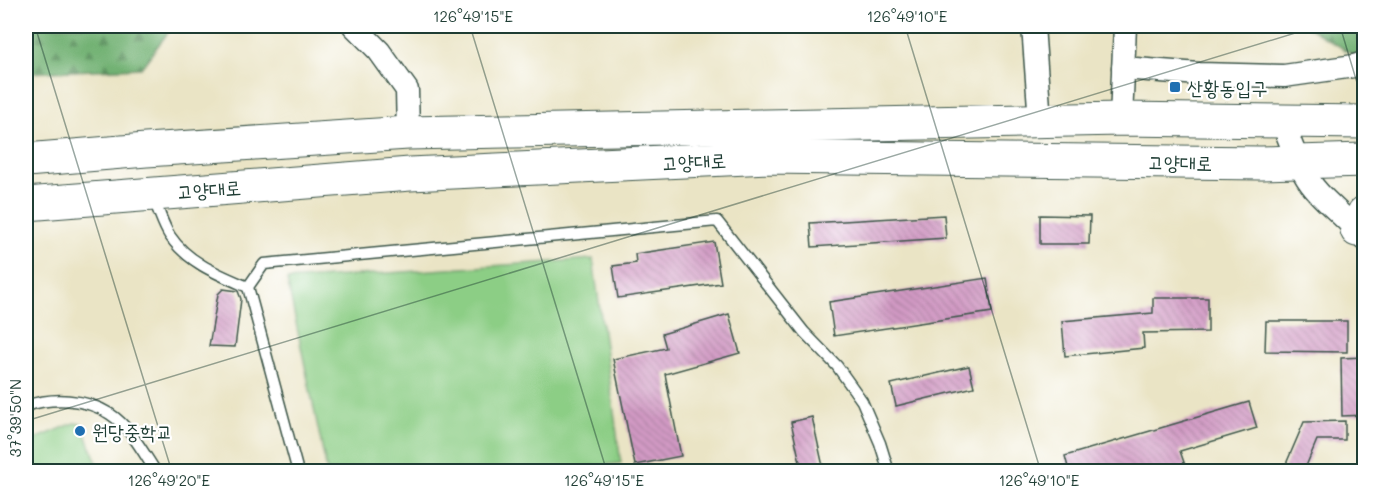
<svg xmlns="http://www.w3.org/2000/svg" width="1390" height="497" font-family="Mali,'Poor Story',sans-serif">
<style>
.green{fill:#8cce85;stroke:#56865c;stroke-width:1.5}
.forest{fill:url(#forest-firs);stroke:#487753;stroke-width:1.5}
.building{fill:url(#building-back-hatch)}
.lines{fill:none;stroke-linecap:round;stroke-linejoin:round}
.lane-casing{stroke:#3d564a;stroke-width:13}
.street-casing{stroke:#3d564a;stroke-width:25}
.primary-casing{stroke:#3d564a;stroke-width:35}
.lane{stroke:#fff;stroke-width:10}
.street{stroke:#fff;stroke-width:22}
.primary{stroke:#fff;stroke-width:33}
.ticks{fill:none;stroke:#1f3d34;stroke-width:1.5;stroke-opacity:0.45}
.poi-dot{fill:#1f6fb2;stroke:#fff;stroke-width:2}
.labels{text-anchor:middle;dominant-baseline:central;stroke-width:4.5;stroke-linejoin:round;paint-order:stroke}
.poi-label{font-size:20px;fill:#1f3d34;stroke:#fff;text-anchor:start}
.street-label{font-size:20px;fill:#1f3d34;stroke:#fff}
.neatline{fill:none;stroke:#1f3d34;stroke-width:2}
.ticks-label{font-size:15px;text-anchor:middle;fill:#1f3d34}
</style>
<defs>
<pattern id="forest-firs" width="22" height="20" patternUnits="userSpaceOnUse" patternTransform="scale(1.5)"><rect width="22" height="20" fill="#71b172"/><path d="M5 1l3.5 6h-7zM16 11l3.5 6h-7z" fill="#5c915e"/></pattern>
<pattern id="building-back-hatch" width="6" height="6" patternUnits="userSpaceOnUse" patternTransform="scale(1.5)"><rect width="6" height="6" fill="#d29ac4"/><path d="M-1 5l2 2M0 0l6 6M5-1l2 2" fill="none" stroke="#aa7fa0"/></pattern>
</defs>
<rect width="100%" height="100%" fill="#fff"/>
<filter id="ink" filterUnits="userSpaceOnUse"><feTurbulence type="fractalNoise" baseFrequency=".0167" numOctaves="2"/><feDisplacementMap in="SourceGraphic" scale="12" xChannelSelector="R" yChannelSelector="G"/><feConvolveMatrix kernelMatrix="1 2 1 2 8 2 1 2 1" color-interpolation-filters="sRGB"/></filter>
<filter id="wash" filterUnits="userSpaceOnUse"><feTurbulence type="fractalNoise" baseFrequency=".008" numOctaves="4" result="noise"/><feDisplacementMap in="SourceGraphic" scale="24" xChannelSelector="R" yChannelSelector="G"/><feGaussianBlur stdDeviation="1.35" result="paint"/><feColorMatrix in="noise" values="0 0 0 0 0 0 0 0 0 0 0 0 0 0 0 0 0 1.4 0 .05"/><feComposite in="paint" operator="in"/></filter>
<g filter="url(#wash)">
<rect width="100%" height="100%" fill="#eae4c5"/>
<g class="green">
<path d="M593 259 621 463 533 472 327 471 287 280Z"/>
<path d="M74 423 82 424 100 471H26V443Z"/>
</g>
<g class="forest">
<path d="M26 26H173L141 68 26 73Z"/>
<path d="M1306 26H1364V58L1357 57Z"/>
</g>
<g id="blocks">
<g class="building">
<path d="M944 215 946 238 812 247 810 223Z"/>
<path d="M1040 215 1090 216 1089 244H1040Z"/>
<path d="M714 242 721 283 618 298 613 266 636 263 635 254Z"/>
<path d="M987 278 992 312 834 336 829 302Z"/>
<path d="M223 289 238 291 241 299 235 347 209 346 218 294Z"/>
<path d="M1153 298H1208V332L1143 333 1144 348 1065 356 1062 321 1153 313Z"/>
<path d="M729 314 740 353 665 374 681 456 635 465 613 359 666 348 662 334Z"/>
<path d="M1266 321H1347V352L1265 351Z"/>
<path d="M1365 357V415L1342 416 1341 358Z"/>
<path d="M969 366 974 387 896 406 891 384Z"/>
<path d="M1249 402 1257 428 1180 451 1187 471H1069L1065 456Z"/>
<path d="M812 417 824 471H802L791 422Z"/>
<path d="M1345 421V440H1317L1304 471H1283L1304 422Z"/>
</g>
</g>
</g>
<g filter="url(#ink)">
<use href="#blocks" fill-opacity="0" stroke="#3d564a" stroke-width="1.5"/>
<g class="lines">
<g class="lane-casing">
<g id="lane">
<path d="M152 197C159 209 162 224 170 236 188 263 220 275 248 287"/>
<path d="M26 406C52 397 86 398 110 414 130 427 143 452 156 472"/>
<path d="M298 472 248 287 264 264 717 221 804 332 837 366 862 401 880 443 889 472"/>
</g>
</g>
<g class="street-casing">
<g id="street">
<path d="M354 26 379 51 407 90 408 133"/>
<path d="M1033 26 1040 121"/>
<path d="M1123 68 1199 74 1284 76 1354 66 1364 63"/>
<path d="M1121 119 1125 26"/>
<path d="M1282 121C1289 138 1295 157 1304 173 1318 199 1346 215 1364 239"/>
</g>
</g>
<g class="primary-casing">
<g id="primary">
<path d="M26 160 146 150 408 133 1121 119 1364 122"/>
<path d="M26 204 410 174 768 157 1261 163 1364 160"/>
<path d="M1357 230 1364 213"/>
</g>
</g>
<use href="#lane" class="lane"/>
<use href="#street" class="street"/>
<use href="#primary" class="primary"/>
</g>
</g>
<path class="ticks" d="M35 26 172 472M470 26 607 472M905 26 1041 472M1340 26 1364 106M26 421 1318 26"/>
<g class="poi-dot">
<rect x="1169" y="81" width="12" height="12" rx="3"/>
<circle cx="80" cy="431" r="6"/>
</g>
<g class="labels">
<g class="poi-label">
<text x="1187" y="87">산황동입구</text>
<text x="92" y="431">원당중학교</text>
</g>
<g class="street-label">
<text transform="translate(694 161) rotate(-3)">고양대로</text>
<text transform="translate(1180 162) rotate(1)">고양대로</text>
<text transform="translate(209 189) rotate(-4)">고양대로</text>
</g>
</g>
<rect width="1390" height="497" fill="none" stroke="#fff" stroke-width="66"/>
<rect x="33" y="33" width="1324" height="431" class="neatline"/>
<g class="ticks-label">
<text x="473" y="22">126°49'15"E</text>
<text x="907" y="22">126°49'10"E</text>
<text transform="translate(16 418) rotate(-90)" y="5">37°39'50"N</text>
<text x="169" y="486">126°49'20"E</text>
<text x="604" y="486">126°49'15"E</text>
<text x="1039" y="486">126°49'10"E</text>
</g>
</svg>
